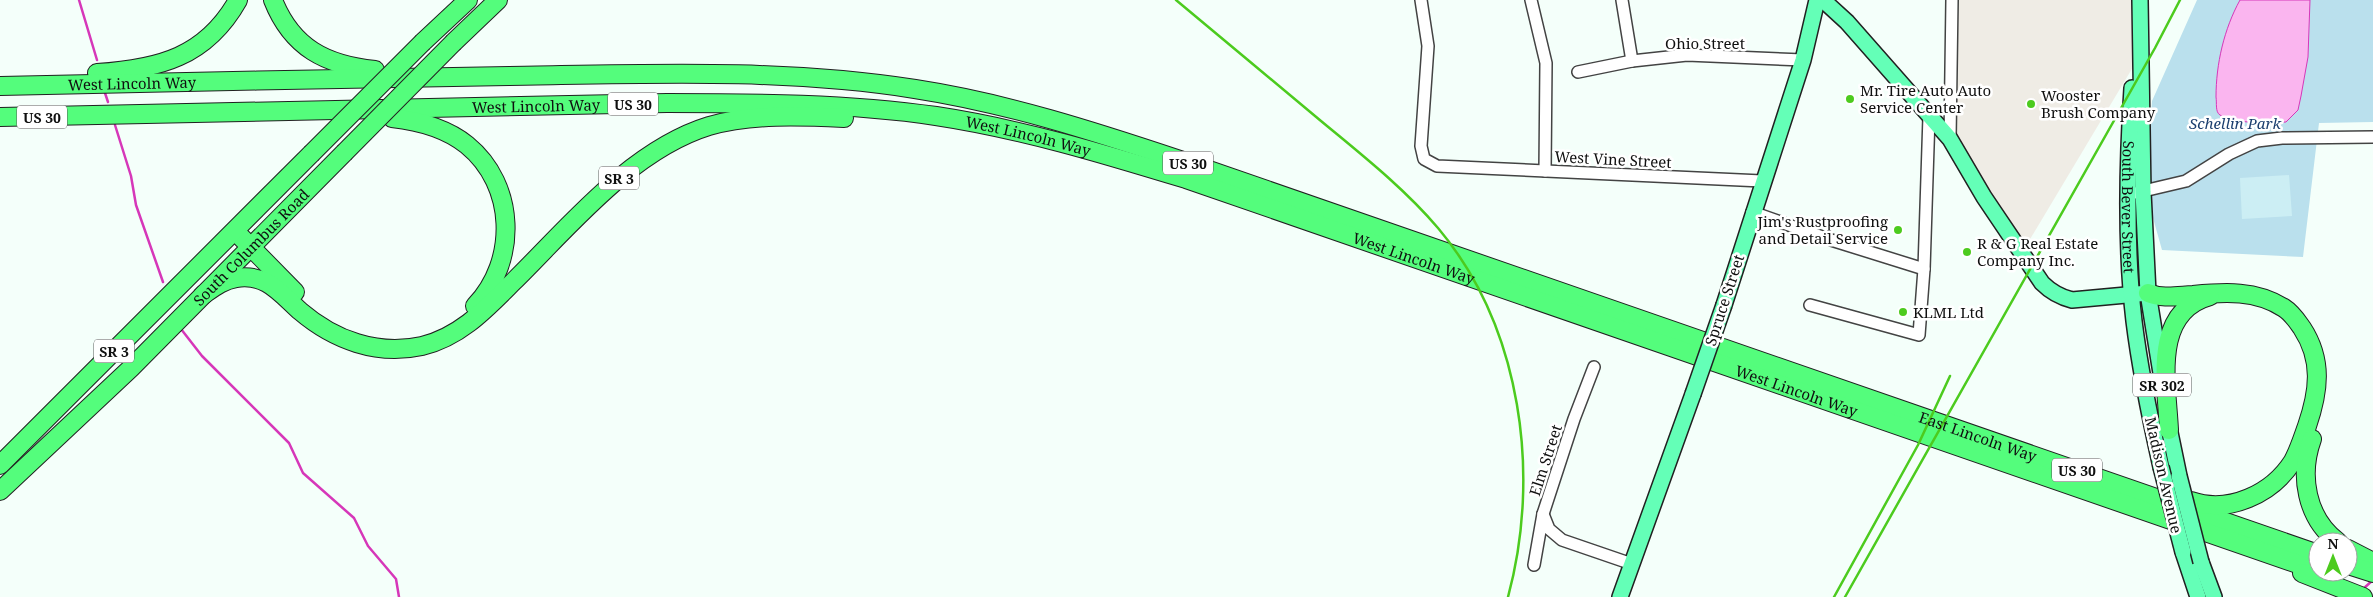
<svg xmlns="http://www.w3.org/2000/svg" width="2373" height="597" font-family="'Noto Serif',serif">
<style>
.industrial{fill:#efece5}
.green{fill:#bae0ed}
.pitch{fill:#cceef4}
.water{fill:#fab5ef;stroke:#d637b9}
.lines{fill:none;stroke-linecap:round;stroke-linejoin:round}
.stream{stroke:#d637b9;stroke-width:2.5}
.minor-casing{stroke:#434343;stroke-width:14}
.major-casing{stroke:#212121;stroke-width:18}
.highway-casing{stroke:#212121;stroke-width:20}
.minor{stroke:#fff;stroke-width:11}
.major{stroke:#64ffb7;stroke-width:15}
.highway{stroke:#54fd7c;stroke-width:18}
.rail{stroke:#4ccb1e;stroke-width:2.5}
.major-bridge-casing{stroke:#212121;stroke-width:18;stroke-linecap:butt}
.highway-bridge-casing{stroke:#212121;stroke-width:20;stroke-linecap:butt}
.major-bridge{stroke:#64ffb7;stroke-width:15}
.highway-bridge{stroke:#54fd7c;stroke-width:18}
.poi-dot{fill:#4ccb1e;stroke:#fff;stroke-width:2}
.labels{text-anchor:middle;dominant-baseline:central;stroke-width:5;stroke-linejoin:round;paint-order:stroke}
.shield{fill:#fff;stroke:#585858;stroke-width:1}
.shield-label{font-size:14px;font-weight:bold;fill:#101010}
.street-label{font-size:15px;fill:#101010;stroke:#fff}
.poi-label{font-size:15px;fill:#101010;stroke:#fff;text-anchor:start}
.park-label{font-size:15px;font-style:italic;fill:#1b3e6e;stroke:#fff}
</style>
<rect width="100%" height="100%" fill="#f4fffa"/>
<path class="industrial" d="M1951 0H2135L2139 57 2026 246 1951 135Z"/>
<path class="green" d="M2197 0H2373V122L2319 123 2303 257 2162 250 2146 193 2152 101Z"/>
<path class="pitch" d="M2289 175 2292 216 2242 219 2240 178Z"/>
<path class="water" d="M2240 0H2310L2308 57 2301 96 2298 110 2286 122C2270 123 2233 124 2220 115 2215 112 2217 103 2216 97 2216 64 2224 29 2240 0Z"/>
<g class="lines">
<g class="stream">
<path d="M79 0 97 60"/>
<path d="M105 93 108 102"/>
<path d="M115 125 131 176 136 205 163 282"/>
<path d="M181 329 202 356 289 443 303 473 354 518 368 546 396 579 399 597"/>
<path d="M2363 589 2373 580"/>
</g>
<g class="minor-casing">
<g id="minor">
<path d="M1421 0 1428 46 1421 146 1424 159 1437 166 1762 181"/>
<path d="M1531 0 1546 63 1545 171"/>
<path d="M1622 0 1632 61"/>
<path d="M1578 72 1632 61 1687 55 1803 60"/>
<path d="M1950 139 1952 0"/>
<path d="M2135 193 2186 181 2229 154 2257 141 2282 138 2373 137"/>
<path d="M1752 212 1831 240 1924 269"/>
<path d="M1810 305 1919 335 1924 269 1929 116"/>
<path d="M1543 514 1549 529 1562 540 1632 564"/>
<path d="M1534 565 1543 514 1574 419 1594 367"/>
</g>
</g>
<g class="major-casing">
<g id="major">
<path d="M1823 0 1847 22 1950 139 1984 197 2042 283C2051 292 2060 297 2072 300L2148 293"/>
<path d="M2140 0 2143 192 2148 293 2161 373"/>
<path id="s1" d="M2132 88C2127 165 2125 244 2134 321 2140 370 2150 418 2161 467"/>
<path d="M1724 305 1803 60 1817 0"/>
<path d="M2167 418 2179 476"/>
<path d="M2183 552 2198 597"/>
<path d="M2201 562 2214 597"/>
<path d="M1620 597 1693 394"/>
</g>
</g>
<g class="highway-casing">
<g id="highway">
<path d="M273 0C292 48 326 65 375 70"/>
<path d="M423 42 468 0"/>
<path d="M454 42 498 0"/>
<path d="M97 73C159 69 206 57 238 0"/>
<path id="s2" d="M0 86C170 82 339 79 509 76 644 74 781 68 915 89 1006 103 1093 131 1180 160L2318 554"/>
<path id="s3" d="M0 117 667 103C757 103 847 103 936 116 1022 129 1104 154 1186 179L2318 571"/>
<path d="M392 118C419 121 446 128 467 145 516 185 518 261 475 306"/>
<path d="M235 231 295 292"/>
<path d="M2148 293C2163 299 2176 296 2193 295 2225 292 2256 290 2284 308 2292 313 2297 321 2302 328 2323 360 2319 391 2307 426 2303 437 2299 450 2293 461 2272 494 2229 514 2191 501"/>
<path d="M203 295C213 288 223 280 236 278 266 273 280 293 300 311 334 340 377 356 422 346 460 337 486 309 513 282 569 227 631 150 709 126 751 114 800 116 844 118"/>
<path d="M2169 430C2167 385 2151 312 2210 296"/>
<path d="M2312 439C2299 475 2306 518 2338 542"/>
<path d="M0 465 311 154"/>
<path id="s4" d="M0 491 131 368 344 153"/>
<path d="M2348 549 2373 562"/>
<path d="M2348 565 2373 573"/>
<path d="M2302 573 2363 597"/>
</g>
</g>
<use href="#minor" class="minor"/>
<use href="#major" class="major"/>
<use href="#highway" class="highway"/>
<g class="rail">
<path d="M1176 0C1224 40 1273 81 1321 121 1362 155 1404 188 1438 228 1522 328 1541 475 1508 597"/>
<path d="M1834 597 1918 445 1950 376"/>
<path d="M1845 597 2155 48 2180 0"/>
</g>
<g class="major-bridge-casing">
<g id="major-bridge">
<path d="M1693 394 1724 305"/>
<path d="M2161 467 2183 552"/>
<path d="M2179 476 2201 562"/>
</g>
</g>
<g class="highway-bridge-casing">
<g id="highway-bridge">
<path d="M344 153 454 42"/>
<path d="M311 154 423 42"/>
</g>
</g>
<use href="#major-bridge" class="major-bridge"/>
<use href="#highway-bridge" class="highway-bridge"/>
</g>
<g class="poi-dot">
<circle cx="1850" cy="99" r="5"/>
<circle cx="2031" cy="104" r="5"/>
<circle cx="1898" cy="230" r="5"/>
<circle cx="1967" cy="252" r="5"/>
<circle cx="1903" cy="312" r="5"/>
</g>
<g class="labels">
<g class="shield">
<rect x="608" y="92.5" width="50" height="23" rx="4"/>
<rect x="17" y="105.5" width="50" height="23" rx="4"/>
<rect x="1163" y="151.5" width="50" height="23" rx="4"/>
<rect x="599" y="166.5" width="40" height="23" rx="4"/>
<rect x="94" y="339.5" width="40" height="23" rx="4"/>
<rect x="2133" y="373.5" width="58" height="23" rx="4"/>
<rect x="2052" y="458.5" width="50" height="23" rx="4"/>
</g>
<g class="shield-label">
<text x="633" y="104">US 30</text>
<text x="42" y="117">US 30</text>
<text x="1188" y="163">US 30</text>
<text x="619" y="178">SR 3</text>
<text x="114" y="351">SR 3</text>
<text x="2162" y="385">SR 302</text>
<text x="2077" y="470">US 30</text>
</g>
<g class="street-label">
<text x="1705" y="43">Ohio Street</text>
<text stroke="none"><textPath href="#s2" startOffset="132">West Lincoln Way</textPath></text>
<text stroke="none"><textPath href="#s3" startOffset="536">West Lincoln Way</textPath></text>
<text stroke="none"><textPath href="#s3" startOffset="1031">West Lincoln Way</textPath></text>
<text transform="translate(1613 159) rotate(3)">West Vine Street</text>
<text stroke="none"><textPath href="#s1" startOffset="119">South Bever Street</textPath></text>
<text stroke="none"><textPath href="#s4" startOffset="350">South Columbus Road</textPath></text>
<text stroke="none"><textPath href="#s3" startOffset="1436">West Lincoln Way</textPath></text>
<text transform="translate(1724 300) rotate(-72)">Spruce Street</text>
<text stroke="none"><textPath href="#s3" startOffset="1841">West Lincoln Way</textPath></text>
<text stroke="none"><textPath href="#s2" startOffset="2035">East Lincoln Way</textPath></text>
<text transform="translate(1545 460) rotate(-72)">Elm Street</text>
<text transform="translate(2164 475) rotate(77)">Madison Avenue</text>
</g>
<g class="poi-label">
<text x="1860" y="90">Mr. Tire Auto Auto<tspan x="1860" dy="17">Service Center</tspan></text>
<text x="2041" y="95">Wooster<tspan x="2041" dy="17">Brush Company</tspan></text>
<text x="1888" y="221" text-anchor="end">Jim's Rustproofing<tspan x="1888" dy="17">and Detail Service</tspan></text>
<text x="1977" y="243">R &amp; G Real Estate<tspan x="1977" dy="17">Company Inc.</tspan></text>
<text x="1913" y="312">KLML Ltd</text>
</g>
<g class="park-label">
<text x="2235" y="123">Schellin Park</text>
</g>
</g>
<g transform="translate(2333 557)"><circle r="24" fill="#ffffff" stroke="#9f9f9f"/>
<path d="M0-4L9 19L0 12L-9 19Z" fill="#4ccb1e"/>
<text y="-8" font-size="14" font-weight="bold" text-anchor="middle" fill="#101010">N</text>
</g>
</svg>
